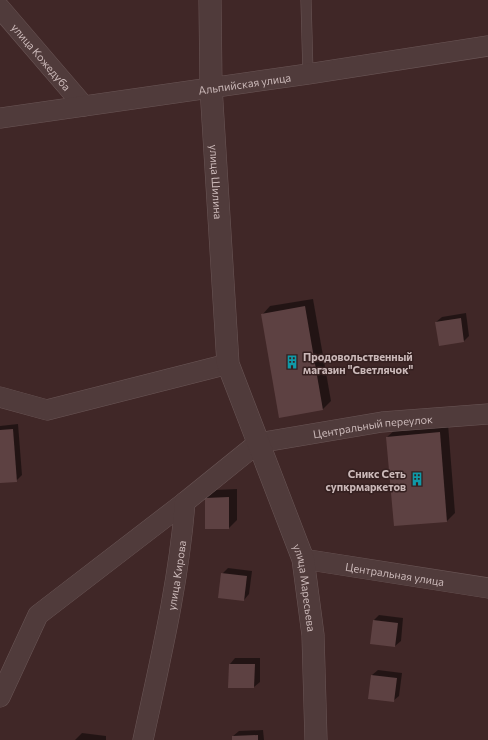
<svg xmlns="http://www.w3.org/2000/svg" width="488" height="740" font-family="Commissioner,sans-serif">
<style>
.shadow{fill:#0007}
.building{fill:#5d4142}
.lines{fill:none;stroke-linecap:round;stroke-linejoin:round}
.service-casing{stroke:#6a5656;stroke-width:11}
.minor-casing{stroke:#6a5656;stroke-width:21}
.tertiary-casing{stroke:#6a5656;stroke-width:23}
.service{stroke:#503b3b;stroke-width:10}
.minor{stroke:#503b3b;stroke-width:20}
.tertiary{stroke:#503b3b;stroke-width:22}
.labels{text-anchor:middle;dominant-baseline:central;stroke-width:3;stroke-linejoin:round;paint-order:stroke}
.street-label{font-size:11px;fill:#cab8b8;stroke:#352020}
.poi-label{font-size:11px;font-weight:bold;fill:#cab8b8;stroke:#352020;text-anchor:start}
</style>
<rect width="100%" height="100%" fill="#402727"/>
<g class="shadow">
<path d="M313 299 331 401 323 409 280 417 262 315 270 306Z"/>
<path d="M466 313 469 336 464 341 436 322 442 317Z"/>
<path d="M18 424 22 475 16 481 0 482V426Z"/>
<path d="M448 424 455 513 447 521 395 525 387 437 396 429Z"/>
<path d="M237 489V520L229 528H206V498L214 490Z"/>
<path d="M228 568 252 571 249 594 244 600 222 574Z"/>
<path d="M379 615 403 618 401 641 395 646 374 620Z"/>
<path d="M235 658H260V682L254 687H229L230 664Z"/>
<path d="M378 670 402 673 399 696 393 701 372 675Z"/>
<path d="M263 730 264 740H233V736L239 731Z"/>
<path d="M82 733 106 736V740H75Z"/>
</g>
<g class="building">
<path d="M305 306 323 410 279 418 261 314Z"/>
<path d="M461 318 464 342 439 346 435 322Z"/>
<path d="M13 429 17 482 0 483V430Z"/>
<path d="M440 432 447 522 394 526 386 437Z"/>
<path d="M229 497V529H205V498Z"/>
<path d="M221 573 247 576 244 601 218 598Z"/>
<path d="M373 620 398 623 395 647 370 644Z"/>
<path d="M229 664H255L254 688H228Z"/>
<path d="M371 675 397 678 394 702 368 699Z"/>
<path d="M258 735V740H232V736Z"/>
</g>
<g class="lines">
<g class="service-casing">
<path id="service" d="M306 0 308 74"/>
</g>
<g class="minor-casing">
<g id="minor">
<path id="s1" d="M0 8 84 106"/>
<path id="s2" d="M0 118 308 74 488 46"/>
<path d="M0 397 47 410 228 364"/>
<path id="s3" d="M303 559 488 588"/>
<path d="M0 697 38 615 185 502"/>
<path id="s4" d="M143 740C160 661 179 582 185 502L258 443 382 422 488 414"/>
</g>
</g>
<g class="tertiary-casing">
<g id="tertiary">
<path id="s5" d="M210 0 211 87 228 364 303 559 313 635 316 740"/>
</g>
</g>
<use href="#service" class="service"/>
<use href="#minor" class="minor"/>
<use href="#tertiary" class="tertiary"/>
</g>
<defs>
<g id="building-bare" transform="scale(1.08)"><path d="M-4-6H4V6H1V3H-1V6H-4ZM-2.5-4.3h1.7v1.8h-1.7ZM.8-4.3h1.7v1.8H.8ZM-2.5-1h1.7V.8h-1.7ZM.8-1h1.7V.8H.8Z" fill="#0f9aa8" stroke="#352020" stroke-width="2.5" paint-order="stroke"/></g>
</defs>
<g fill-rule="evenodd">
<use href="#building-bare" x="292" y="362"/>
<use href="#building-bare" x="417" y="479"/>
</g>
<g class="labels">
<g class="street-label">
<text stroke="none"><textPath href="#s1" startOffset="64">улица Кожедуба</textPath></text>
<text stroke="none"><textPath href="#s2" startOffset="247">Альпийская улица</textPath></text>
<text stroke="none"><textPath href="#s5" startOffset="182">улица Шилина</textPath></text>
<text stroke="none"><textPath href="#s4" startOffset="452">Центральный переулок</textPath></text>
<text stroke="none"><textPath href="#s3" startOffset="93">Центральная улица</textPath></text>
<text stroke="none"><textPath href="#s4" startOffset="168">улица Кирова</textPath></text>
<text stroke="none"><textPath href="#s5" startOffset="602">улица Маресьева</textPath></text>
</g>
<g class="poi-label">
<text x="303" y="356">Продовольственный<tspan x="303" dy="13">магазин "Светлячок"</tspan></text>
<text x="406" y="473" text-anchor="end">Сникс Сеть<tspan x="406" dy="13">супкрмаркетов</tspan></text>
</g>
</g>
</svg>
